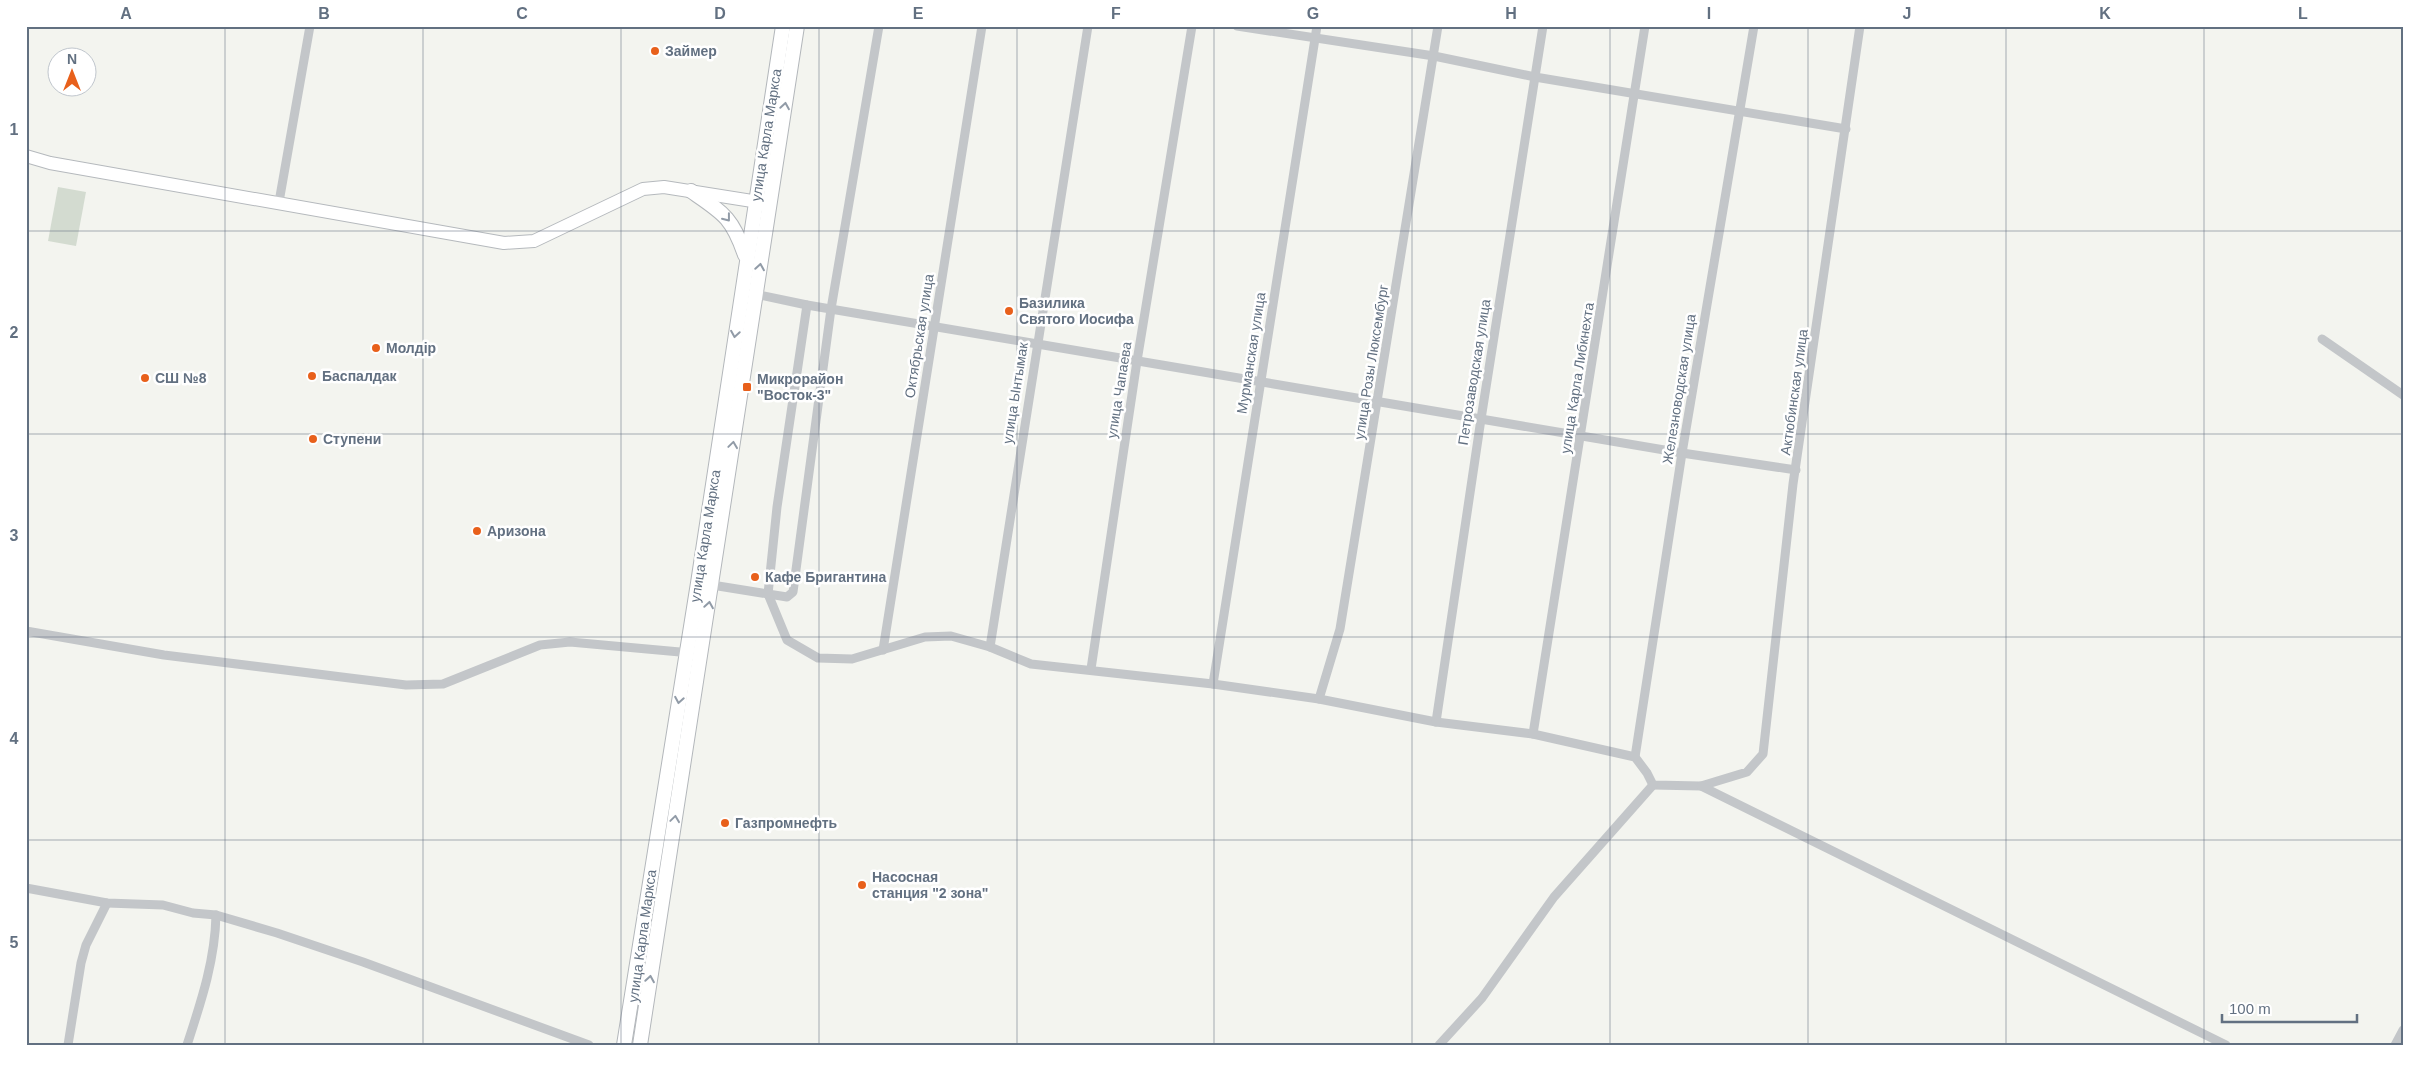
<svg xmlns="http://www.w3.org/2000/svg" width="2429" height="1071" font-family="Arial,sans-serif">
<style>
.green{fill:#d3dbd0}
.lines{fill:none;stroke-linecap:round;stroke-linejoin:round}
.secondary-casing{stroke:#b5b9bd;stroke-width:14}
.primary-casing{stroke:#b3b7bb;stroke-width:16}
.street{stroke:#c3c6c9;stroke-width:9}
.secondary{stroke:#fff;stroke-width:12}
.primary{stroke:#fff;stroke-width:14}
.oneway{stroke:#919ba7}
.grid{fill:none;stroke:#627081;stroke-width:1;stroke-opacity:0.55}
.poi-dot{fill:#e8601b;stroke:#fff;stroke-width:2}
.labels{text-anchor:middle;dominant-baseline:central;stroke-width:5;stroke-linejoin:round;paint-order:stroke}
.poi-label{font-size:14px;font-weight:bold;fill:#627081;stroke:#fff;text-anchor:start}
.street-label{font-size:14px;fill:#627081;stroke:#fff}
.neatline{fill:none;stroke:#627081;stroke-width:2}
.grid-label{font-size:16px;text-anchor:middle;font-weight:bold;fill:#627081}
</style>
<rect width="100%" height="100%" fill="#f3f4ef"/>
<path class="green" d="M58 187 86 192 76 246 48 241Z"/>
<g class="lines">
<g class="secondary-casing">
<path id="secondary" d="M26 156 50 163 504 243 534 241 643 189 664 187 765 203"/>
</g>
<g class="primary-casing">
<g id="primary">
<path d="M691 191C723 213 732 217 745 255"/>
<path d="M624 1045 698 583 783 26"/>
<path d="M640 1045 797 26"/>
</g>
</g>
<g class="street">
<path d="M1237 26 1434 56 1535 77 1846 129"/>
<path d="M279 202 310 26"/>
<path d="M755 294 807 305 1682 453 1796 470"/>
<path d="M807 305 777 507 768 594 787 640 818 658 852 659 925 637 951 636 990 647 1031 664 1213 684 1319 699 1436 722 1533 734 1635 757 1647 773 1653 785 1701 786 1747 772 1763 754 1793 484 1860 26"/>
<path d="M2322 339 2403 395"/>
<path d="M712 585 787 597 793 592 831 309 879 26"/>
<path d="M26 631 164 655 406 685 443 684 540 645 570 642 691 653"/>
<path d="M990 647 1088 26"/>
<path d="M883 650 982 26"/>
<path d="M1091 669 1137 361 1192 26"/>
<path d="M1213 684 1317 26"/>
<path d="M1319 699 1340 629 1438 26"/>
<path d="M1436 722 1481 419 1543 26"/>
<path d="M1533 734 1645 26"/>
<path d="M1635 757 1682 453 1754 26"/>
<path d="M1701 786 2226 1045"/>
<path d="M26 888 107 903 163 905 193 913 216 915 277 933 363 962 589 1045"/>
<path d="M68 1045 81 963 86 945 107 903"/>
<path d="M187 1045C201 1002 215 961 216 915"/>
<path d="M1439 1045 1482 998 1554 897 1653 785"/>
<path d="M2395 1045 2403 1030"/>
</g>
<use href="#secondary" class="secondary"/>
<use href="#primary" class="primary"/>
</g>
<defs><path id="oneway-chevron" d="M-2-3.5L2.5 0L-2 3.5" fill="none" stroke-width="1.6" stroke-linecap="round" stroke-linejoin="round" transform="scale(1.25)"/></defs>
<g class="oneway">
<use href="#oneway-chevron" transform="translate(785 106) rotate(-81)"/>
<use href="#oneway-chevron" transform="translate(727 218) rotate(52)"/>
<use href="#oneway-chevron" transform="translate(760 267) rotate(-81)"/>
<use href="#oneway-chevron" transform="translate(735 334) rotate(99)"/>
<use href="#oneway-chevron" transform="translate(733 445) rotate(-82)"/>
<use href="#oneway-chevron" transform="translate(709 605) rotate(-81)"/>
<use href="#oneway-chevron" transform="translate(679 700) rotate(100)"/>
<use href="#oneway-chevron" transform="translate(675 819) rotate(-82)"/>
<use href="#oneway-chevron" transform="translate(650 979) rotate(-81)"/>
</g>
<path class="grid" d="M225 26V1045M423 26V1045M621 26V1045M819 26V1045M1017 26V1045M1214 26V1045M1412 26V1045M1610 26V1045M1808 26V1045M2006 26V1045M2204 26V1045M26 231H2403M26 434H2403M26 637H2403M26 840H2403"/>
<g class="poi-dot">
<circle cx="655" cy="51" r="5"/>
<circle cx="1009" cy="311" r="5"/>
<circle cx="376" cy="348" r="5"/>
<circle cx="312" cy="376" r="5"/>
<circle cx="145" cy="378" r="5"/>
<rect x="742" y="382" width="10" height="10" rx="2.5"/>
<circle cx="313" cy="439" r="5"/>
<circle cx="477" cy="531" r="5"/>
<circle cx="755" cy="577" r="5"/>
<circle cx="725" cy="823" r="5"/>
<circle cx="862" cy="885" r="5"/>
</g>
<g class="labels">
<g class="poi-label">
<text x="665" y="51">Займер</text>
<text x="1019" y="303">Базилика<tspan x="1019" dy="16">Святого Иосифа</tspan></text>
<text x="386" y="348">Молдiр</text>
<text x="322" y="376">Баспалдак</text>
<text x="155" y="378">СШ №8</text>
<text x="757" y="379">Микрорайон<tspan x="757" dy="16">"Восток-3"</tspan></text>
<text x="323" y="439">Ступени</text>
<text x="487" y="531">Аризона</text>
<text x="765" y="577">Кафе Бригантина</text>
<text x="735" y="823">Газпромнефть</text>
<text x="872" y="877">Насосная<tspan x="872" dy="16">станция "2 зона"</tspan></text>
</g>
<g class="street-label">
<text transform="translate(766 135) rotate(-81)">улица Карла Маркса</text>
<text transform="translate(919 336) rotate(-81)">Октябрьская улица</text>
<text transform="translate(1251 353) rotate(-81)">Мурманская улица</text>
<text transform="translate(1371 362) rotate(-81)">улица Розы Люксембург</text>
<text transform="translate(1474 372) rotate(-81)">Петрозаводская улица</text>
<text transform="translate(1577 378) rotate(-81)">улица Карла Либкнехта</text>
<text transform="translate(1679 389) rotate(-81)">Железноводская улица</text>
<text transform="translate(1119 390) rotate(-81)">улица Чапаева</text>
<text transform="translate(1794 392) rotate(-82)">Актюбинская улица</text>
<text transform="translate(1015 393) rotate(-81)">улица Ынтымак</text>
<text transform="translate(705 536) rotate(-81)">улица Карла Маркса</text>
<text transform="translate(642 936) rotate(-82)">улица Карла Маркса</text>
</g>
</g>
<rect width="2429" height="1071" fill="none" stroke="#ffffff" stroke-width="55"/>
<g transform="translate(72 72)"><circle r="24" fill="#ffffff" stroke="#c0c6cd"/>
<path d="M0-4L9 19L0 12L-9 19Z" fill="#e8601b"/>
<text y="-8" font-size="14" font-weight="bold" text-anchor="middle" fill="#627081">N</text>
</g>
<path d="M2222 1014v8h135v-8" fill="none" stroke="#627081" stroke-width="2.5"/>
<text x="2229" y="1014" font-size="15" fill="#627081" stroke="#ffffff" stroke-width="4" paint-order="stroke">100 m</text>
<rect x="28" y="28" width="2374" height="1016" class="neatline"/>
<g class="grid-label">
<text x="126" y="19">A</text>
<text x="324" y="19">B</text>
<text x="522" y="19">C</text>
<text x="720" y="19">D</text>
<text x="918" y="19">E</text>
<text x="1116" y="19">F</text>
<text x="1313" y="19">G</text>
<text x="1511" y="19">H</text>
<text x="1709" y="19">I</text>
<text x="1907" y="19">J</text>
<text x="2105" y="19">K</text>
<text x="2303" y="19">L</text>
<text x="14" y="135">1</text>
<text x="14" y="338">2</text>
<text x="14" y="541">3</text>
<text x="14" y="744">4</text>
<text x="14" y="948">5</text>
</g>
</svg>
